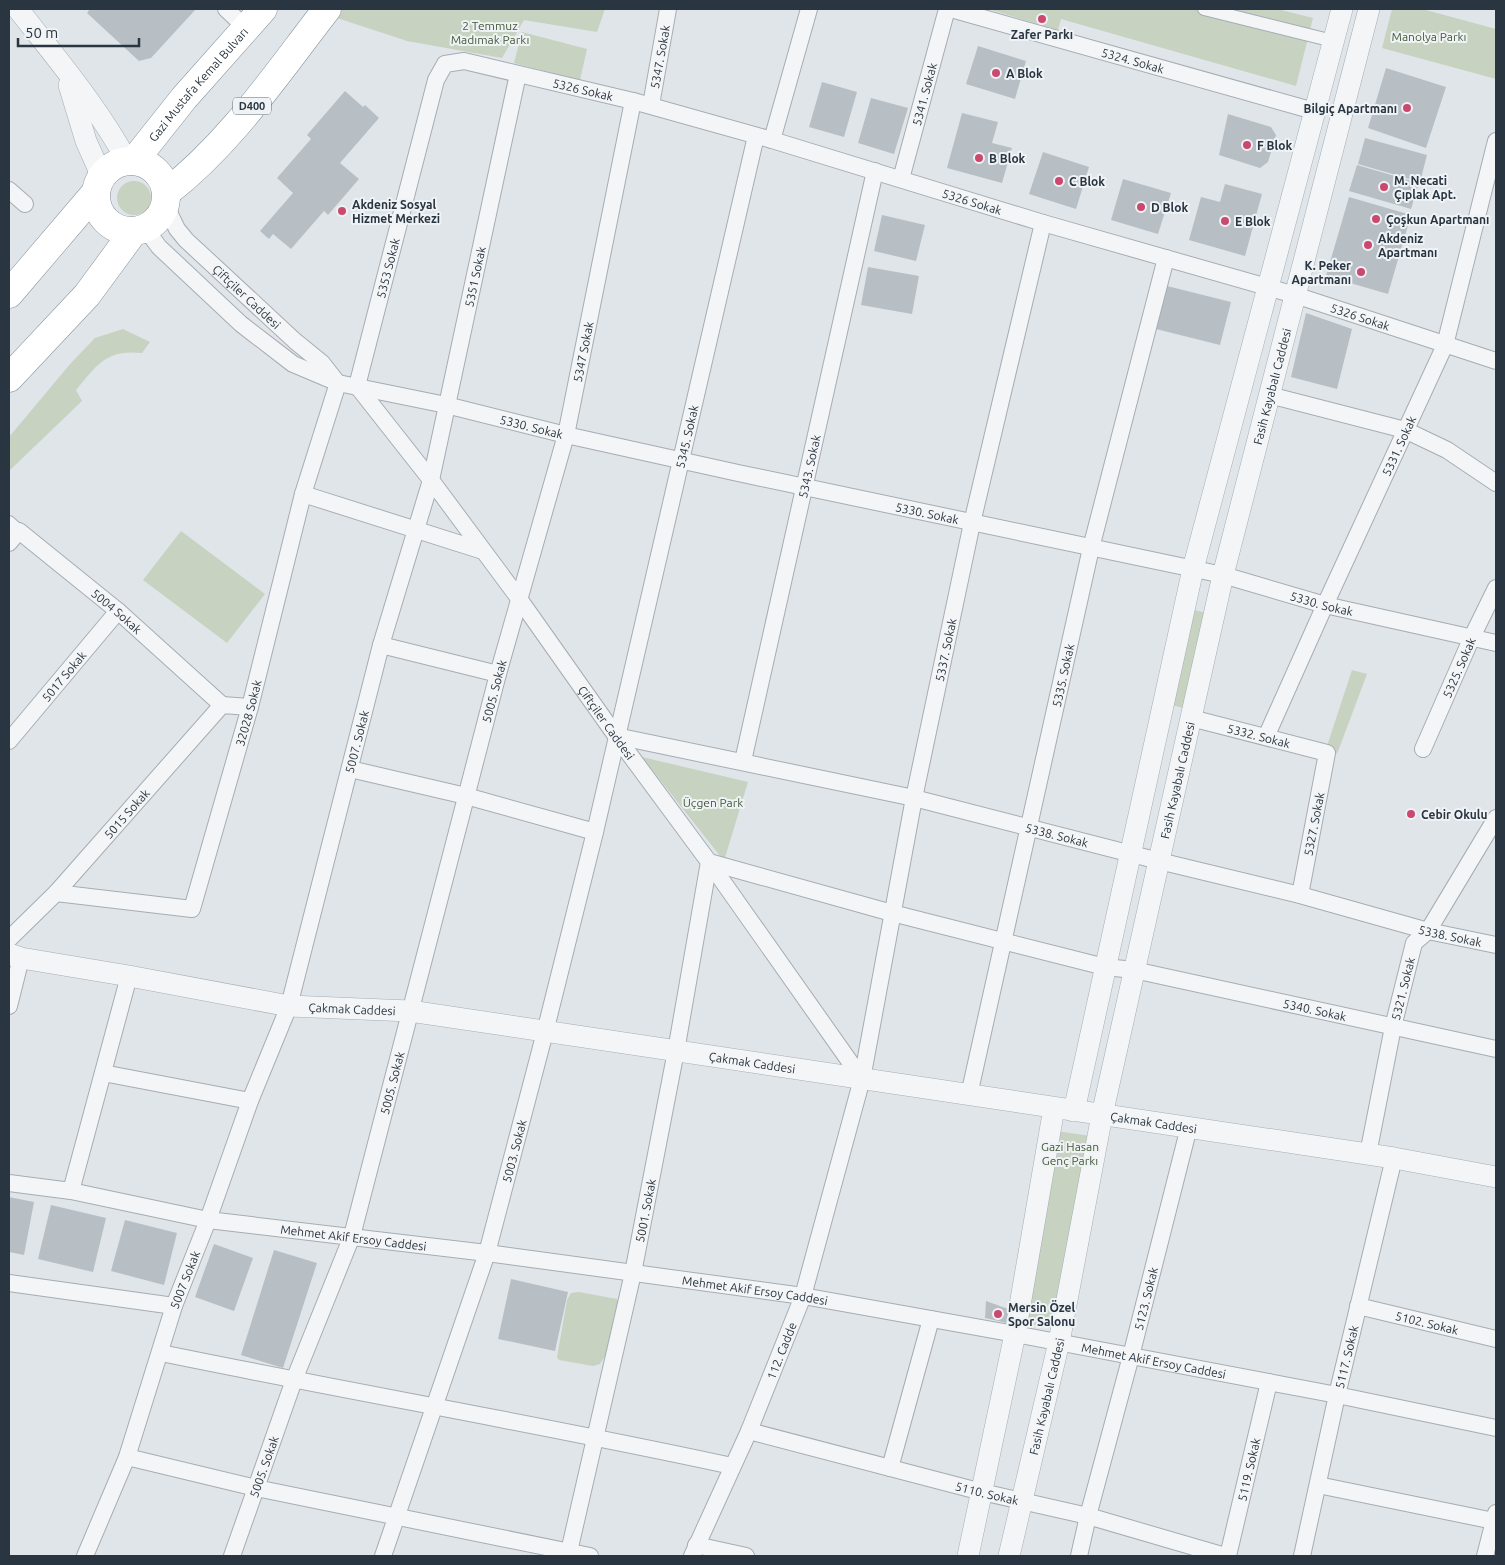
<svg xmlns="http://www.w3.org/2000/svg" width="1505" height="1565" font-family="Ubuntu,sans-serif">
<style>
.green{fill:#c8d2c1}
.building{fill:#b7bfc5}
.lines{fill:none;stroke-linecap:round;stroke-linejoin:round}
.pedestrian-casing{stroke:#a5adb3;stroke-width:14}
.minor-casing{stroke:#a5adb3;stroke-width:18}
.tertiary-casing{stroke:#a5adb3;stroke-width:22}
.trunk-casing{stroke:#88949f;stroke-width:29}
.pedestrian{stroke:#f3f5f7;stroke-width:12}
.minor{stroke:#f3f5f7;stroke-width:16}
.tertiary{stroke:#f3f5f7;stroke-width:21}
.trunk{stroke:#fff;stroke-width:28}
.poi-dot{fill:#cb486f;stroke:#f0f3f6;stroke-width:2}
.labels{text-anchor:middle;dominant-baseline:central;stroke-width:4;stroke-linejoin:round;paint-order:stroke}
.shield{fill:#f0f3f6;stroke:#656e77;stroke-width:1}
.shield-label{font-size:11px;font-weight:bold;fill:#293540}
.park-label{font-size:12px;fill:#435b37;stroke:#f0f3f6}
.poi-label{font-size:12px;font-weight:bold;fill:#293540;stroke:#f0f3f6;text-anchor:start}
.street-label{font-size:12px;fill:#293540;stroke:#f0f3f6}
</style>
<rect width="100%" height="100%" fill="#e0e5e9"/>
<g class="green">
<path d="M337 9H605L597 32 524 20 502 58 407 41 331 16Z"/>
<path d="M988 9H1277L1313 18 1296 86 1061 19 1058 30Z"/>
<path d="M1392 9H1422L1496 29V79L1382 48Z"/>
<path d="M522 32 587 49 580 80 514 63Z"/>
<circle cx="134" cy="198" r="17"/>
<path d="M123 329 150 342 142 353C106 349 97 365 76 390L82 401 9 471V437L71 363 95 338Z"/>
<path d="M181 531 265 594 227 643 143 580Z"/>
<path d="M1190 609 1211 614 1190 710 1168 704Z"/>
<path d="M1352 670 1367 674 1337 754 1327 746Z"/>
<path d="M642 757 748 782 724 861Z"/>
<path d="M1056 1131 1091 1136 1056 1329 1022 1323Z"/>
<path d="M579 1292 617 1299 620 1305 607 1353 600 1364 593 1366 559 1360 557 1357 567 1300 571 1293Z"/>
</g>
<g class="building">
<path d="M90 9H196L151 58 139 61 87 13Z"/>
<path d="M978 46 1026 61 1015 99 966 84Z"/>
<path d="M1386 68 1446 87 1426 148 1368 128Z"/>
<path d="M822 82 857 92 844 137 809 127Z"/>
<path d="M345 91 363 107 365 105 379 118 340 163 359 179 328 215 324 211 291 249 273 234 269 239 260 231 293 193 277 178 311 139 307 135Z"/>
<path d="M871 98 908 108 894 154 858 143Z"/>
<path d="M962 113 998 122 992 143 1012 148 1002 183 947 168Z"/>
<path d="M1228 114 1271 127 1276 135 1268 162 1260 168 1219 155Z"/>
<path d="M1365 138 1427 155 1420 182 1358 164Z"/>
<path d="M1043 152 1089 167 1076 209 1029 194Z"/>
<path d="M1357 165 1419 183 1411 209 1349 191Z"/>
<path d="M1123 179 1171 193 1158 234 1111 220Z"/>
<path d="M1225 184 1262 194 1245 256 1189 240 1201 197 1220 202Z"/>
<path d="M1349 197 1411 215 1388 294 1326 276Z"/>
<path d="M882 215 925 225 916 261 874 251Z"/>
<path d="M868 267 919 276 912 314 861 305Z"/>
<path d="M1167 286 1231 302 1220 345 1156 329Z"/>
<path d="M1306 313 1352 329 1337 389 1291 377Z"/>
<path d="M9 1197 34 1202 24 1255 9 1252Z"/>
<path d="M51 1205 106 1218 93 1272 38 1259Z"/>
<path d="M125 1220 177 1233 164 1285 111 1271Z"/>
<path d="M214 1244 253 1258 234 1311 195 1297Z"/>
<path d="M274 1250 317 1263 283 1368 241 1355Z"/>
<path d="M511 1279 568 1292 555 1351 498 1339Z"/>
<path d="M986 1301 1011 1310 1007 1323 985 1318Z"/>
</g>
<g class="lines">
<g class="pedestrian-casing">
<g id="pedestrian">
<path d="M1204 9 1333 41"/>
<path d="M9 522 19 531"/>
</g>
</g>
<g class="minor-casing">
<g id="minor">
<path d="M226 9 246 28"/>
<path id="s1" d="M951 9 1314 111"/>
<path id="s2" d="M651 105 668 9"/>
<path d="M772 140 809 9"/>
<path id="s3" d="M901 179 947 9"/>
<path d="M9 190 25 204"/>
<path id="s4" d="M165 204 177 229 186 240 295 341 322 363 336 381"/>
<path id="s5" d="M145 228 159 247 241 324 293 364 338 383 446 405 566 435 738 473 1223 575 1325 605 1496 643"/>
<path id="s6" d="M357 386 436 80 445 64 464 61 633 101 772 140 1043 223 1295 295 1496 361"/>
<path id="s7" d="M357 386 431 480 520 600 616 736 709 862 862 1079"/>
<path d="M1269 395 1405 430 1447 450 1496 483"/>
<path d="M303 494 483 551"/>
<path id="s8" d="M9 543 19 531 118 611 222 705"/>
<path d="M381 645 498 674"/>
<path id="s9" d="M1191 718 1327 753 1300 895"/>
<path id="s10" d="M616 736 914 798 1159 861 1300 895 1428 931 1496 945"/>
<path id="s11" d="M1266 737 1325 605 1445 345 1496 141"/>
<path id="s12" d="M9 741 118 611"/>
<path id="s13" d="M1423 749 1472 637 1496 588"/>
<path id="s14" d="M743 761 875 171"/>
<path d="M350 769 466 796 595 832"/>
<path id="s15" d="M709 862 892 913 1105 967 1134 970 1496 1049"/>
<path id="s16" d="M56 893 192 909 250 707 303 494 338 383"/>
<path id="s17" d="M9 939 56 893 222 705 250 707"/>
<path d="M9 1006 21 958"/>
<path d="M103 1073 250 1101"/>
<path id="s18" d="M969 1095 1091 548 1166 258"/>
<path id="s19" d="M1368 1154 1393 1027 1414 943 1428 931 1496 818"/>
<path id="s20" d="M9 1183 71 1191 208 1220 487 1253 803 1296 1015 1334 1337 1395 1496 1428"/>
<path d="M71 1191 129 976"/>
<path d="M9 1283 174 1306"/>
<path id="s21" d="M1358 1306 1496 1339"/>
<path d="M161 1353C351 1392 543 1425 732 1466"/>
<path id="s22" d="M749 1431 982 1492 1088 1516 1225 1556"/>
<path d="M127 1457 256 1488 590 1556"/>
<path d="M890 1468 931 1319"/>
<path d="M1318 1485 1494 1521"/>
<path d="M696 1545 746 1556"/>
<path id="s23" d="M85 1556 127 1457 174 1306 208 1220 250 1101 289 1006 381 645 431 480 518 74"/>
<path id="s24" d="M232 1556 294 1380 352 1236 498 674 566 435 633 101"/>
<path id="s25" d="M383 1556 487 1253 545 1032 595 832 756 136"/>
<path id="s26" d="M568 1556 633 1273 676 1051 709 862"/>
<path id="s27" d="M692 1556 749 1431 803 1296 862 1079 914 798 972 523 1043 223"/>
<path id="s28" d="M1079 1556 1088 1516 1131 1356 1189 1127"/>
<path id="s29" d="M1228 1556 1269 1382"/>
<path id="s30" d="M1302 1556 1337 1395 1394 1158"/>
<path d="M1485 1556 1496 1513"/>
</g>
</g>
<g class="tertiary-casing">
<g id="tertiary">
<path d="M18 9C56 58 98 107 127 161"/>
<path d="M69 85 86 141 102 177"/>
<path id="s31" d="M9 954 21 958 129 976 289 1006 410 1011 1394 1158 1496 1177"/>
<path d="M1074 1111 1193 569 1342 9"/>
<path d="M968 1556 1015 1334 1054 1108"/>
<path id="s32" d="M1009 1556 1059 1342 1102 1115 1223 575 1369 9"/>
</g>
</g>
<g class="trunk-casing">
<g id="trunk">
<path id="s33" d="M134 161 184 98 263 9"/>
<circle cx="131" cy="196" r="35"/>
<path d="M166 193C231 143 277 73 327 9"/>
<path d="M9 294 96 192"/>
<path d="M9 378 87 295 134 231"/>
</g>
</g>
<use href="#pedestrian" class="pedestrian"/>
<use href="#minor" class="minor"/>
<use href="#tertiary" class="tertiary"/>
<use href="#trunk" class="trunk"/>
</g>
<g class="poi-dot">
<circle cx="1042" cy="19" r="5"/>
<circle cx="996" cy="73" r="5"/>
<circle cx="1407" cy="108" r="5"/>
<circle cx="1247" cy="145" r="5"/>
<circle cx="979" cy="158" r="5"/>
<circle cx="1059" cy="181" r="5"/>
<circle cx="1384" cy="187" r="5"/>
<circle cx="1141" cy="207" r="5"/>
<circle cx="342" cy="211" r="5"/>
<circle cx="1376" cy="219" r="5"/>
<circle cx="1225" cy="221" r="5"/>
<circle cx="1368" cy="245" r="5"/>
<circle cx="1361" cy="272" r="5"/>
<circle cx="1411" cy="814" r="5"/>
<circle cx="998" cy="1314" r="5"/>
</g>
<g class="labels">
<rect class="shield" x="233" y="97.5" width="38" height="17" rx="4"/>
<g class="shield-label">
<text x="252" y="106">D400</text>
</g>
<g class="park-label">
<text x="490" y="25">2 Temmuz<tspan x="490" dy="14">Madımak Parkı</tspan></text>
<text x="1429" y="36">Manolya Parkı</text>
<text x="713" y="802">Üçgen Park</text>
<text x="1070" y="1146">Gazi Hasan<tspan x="1070" dy="14">Genç Parkı</tspan></text>
</g>
<g class="poi-label">
<text x="1042" y="34" text-anchor="middle">Zafer Parkı</text>
<text x="1006" y="73">A Blok</text>
<text x="1397" y="108" text-anchor="end">Bilgiç Apartmanı</text>
<text x="1257" y="145">F Blok</text>
<text x="989" y="158">B Blok</text>
<text x="1394" y="180">M. Necati<tspan x="1394" dy="14">Çıplak Apt.</tspan></text>
<text x="1069" y="181">C Blok</text>
<text x="352" y="204">Akdeniz Sosyal<tspan x="352" dy="14">Hizmet Merkezi</tspan></text>
<text x="1151" y="207">D Blok</text>
<text x="1386" y="219">Çoşkun Apartmanı</text>
<text x="1235" y="221">E Blok</text>
<text x="1378" y="238">Akdeniz<tspan x="1378" dy="14">Apartmanı</tspan></text>
<text x="1351" y="265" text-anchor="end">K. Peker<tspan x="1351" dy="14">Apartmanı</tspan></text>
<text x="1421" y="814">Cebir Okulu</text>
<text x="1008" y="1307">Mersin Özel<tspan x="1008" dy="14">Spor Salonu</tspan></text>
</g>
<g class="street-label">
<text stroke="none"><textPath href="#s2" startOffset="49">5347. Sokak</textPath></text>
<text stroke="none"><textPath href="#s1" startOffset="189">5324. Sokak</textPath></text>
<text stroke="none"><textPath href="#s33" startOffset="100">Gazi Mustafa Kemal Bulvarı</textPath></text>
<text stroke="none"><textPath href="#s6" startOffset="476">5326 Sokak</textPath></text>
<text stroke="none"><textPath href="#s3" startOffset="88">5341. Sokak</textPath></text>
<text stroke="none"><textPath href="#s6" startOffset="881">5326 Sokak</textPath></text>
<text stroke="none"><textPath href="#s6" startOffset="122">5353 Sokak</textPath></text>
<text stroke="none"><textPath href="#s23" startOffset="1340">5351 Sokak</textPath></text>
<text stroke="none"><textPath href="#s4" startOffset="125">Çiftçiler Caddesi</textPath></text>
<text stroke="none"><textPath href="#s6" startOffset="1286">5326 Sokak</textPath></text>
<text stroke="none"><textPath href="#s24" startOffset="1256">5347 Sokak</textPath></text>
<text stroke="none"><textPath href="#s32" startOffset="1199">Fasih Kayabalı Caddesi</textPath></text>
<text stroke="none"><textPath href="#s5" startOffset="449">5330. Sokak</textPath></text>
<text stroke="none"><textPath href="#s25" startOffset="1161">5345. Sokak</textPath></text>
<text stroke="none"><textPath href="#s11" startOffset="320">5331. Sokak</textPath></text>
<text stroke="none"><textPath href="#s14" startOffset="302">5343. Sokak</textPath></text>
<text stroke="none"><textPath href="#s5" startOffset="854">5330. Sokak</textPath></text>
<text stroke="none"><textPath href="#s5" startOffset="1259">5330. Sokak</textPath></text>
<text stroke="none"><textPath href="#s8" startOffset="142">5004 Sokak</textPath></text>
<text stroke="none"><textPath href="#s27" startOffset="945">5337. Sokak</textPath></text>
<text stroke="none"><textPath href="#s13" startOffset="89">5325. Sokak</textPath></text>
<text stroke="none"><textPath href="#s12" startOffset="85">5017 Sokak</textPath></text>
<text stroke="none"><textPath href="#s18" startOffset="430">5335. Sokak</textPath></text>
<text stroke="none"><textPath href="#s24" startOffset="905">5005. Sokak</textPath></text>
<text stroke="none"><textPath href="#s16" startOffset="341">32028 Sokak</textPath></text>
<text stroke="none"><textPath href="#s7" startOffset="419">Çiftçiler Caddesi</textPath></text>
<text stroke="none"><textPath href="#s9" startOffset="70">5332. Sokak</textPath></text>
<text stroke="none"><textPath href="#s23" startOffset="860">5007. Sokak</textPath></text>
<text stroke="none"><textPath href="#s32" startOffset="794">Fasih Kayabalı Caddesi</textPath></text>
<text stroke="none"><textPath href="#s17" startOffset="172">5015 Sokak</textPath></text>
<text transform="translate(1314 824) rotate(-79)">5327. Sokak</text>
<text stroke="none"><textPath href="#s10" startOffset="452">5338. Sokak</textPath></text>
<text stroke="none"><textPath href="#s10" startOffset="858">5338. Sokak</textPath></text>
<text stroke="none"><textPath href="#s19" startOffset="169">5321. Sokak</textPath></text>
<text stroke="none"><textPath href="#s31" startOffset="348">Çakmak Caddesi</textPath></text>
<text stroke="none"><textPath href="#s15" startOffset="624">5340. Sokak</textPath></text>
<text stroke="none"><textPath href="#s31" startOffset="752">Çakmak Caddesi</textPath></text>
<text stroke="none"><textPath href="#s24" startOffset="500">5005. Sokak</textPath></text>
<text stroke="none"><textPath href="#s31" startOffset="1158">Çakmak Caddesi</textPath></text>
<text stroke="none"><textPath href="#s25" startOffset="426">5003. Sokak</textPath></text>
<text stroke="none"><textPath href="#s26" startOffset="354">5001. Sokak</textPath></text>
<text stroke="none"><textPath href="#s20" startOffset="349">Mehmet Akif Ersoy Caddesi</textPath></text>
<text stroke="none"><textPath href="#s23" startOffset="294">5007 Sokak</textPath></text>
<text stroke="none"><textPath href="#s20" startOffset="754">Mehmet Akif Ersoy Caddesi</textPath></text>
<text stroke="none"><textPath href="#s28" startOffset="266">5123. Sokak</textPath></text>
<text stroke="none"><textPath href="#s21" startOffset="71">5102. Sokak</textPath></text>
<text stroke="none"><textPath href="#s27" startOffset="224">112. Cadde</textPath></text>
<text stroke="none"><textPath href="#s30" startOffset="204">5117. Sokak</textPath></text>
<text stroke="none"><textPath href="#s20" startOffset="1159">Mehmet Akif Ersoy Caddesi</textPath></text>
<text stroke="none"><textPath href="#s32" startOffset="164">Fasih Kayabalı Caddesi</textPath></text>
<text stroke="none"><textPath href="#s24" startOffset="95">5005. Sokak</textPath></text>
<text stroke="none"><textPath href="#s29" startOffset="89">5119. Sokak</textPath></text>
<text stroke="none"><textPath href="#s22" startOffset="246">5110. Sokak</textPath></text>
</g>
</g>
<rect width="1505" height="1565" fill="none" stroke="#293540" stroke-width="20"/>
<path d="M18 38v8h121v-8" fill="none" stroke="#293540" stroke-width="2.5"/>
<text x="25" y="38" font-size="15" fill="#293540" stroke="#f0f3f6" stroke-width="4" paint-order="stroke">50 m</text>
</svg>
